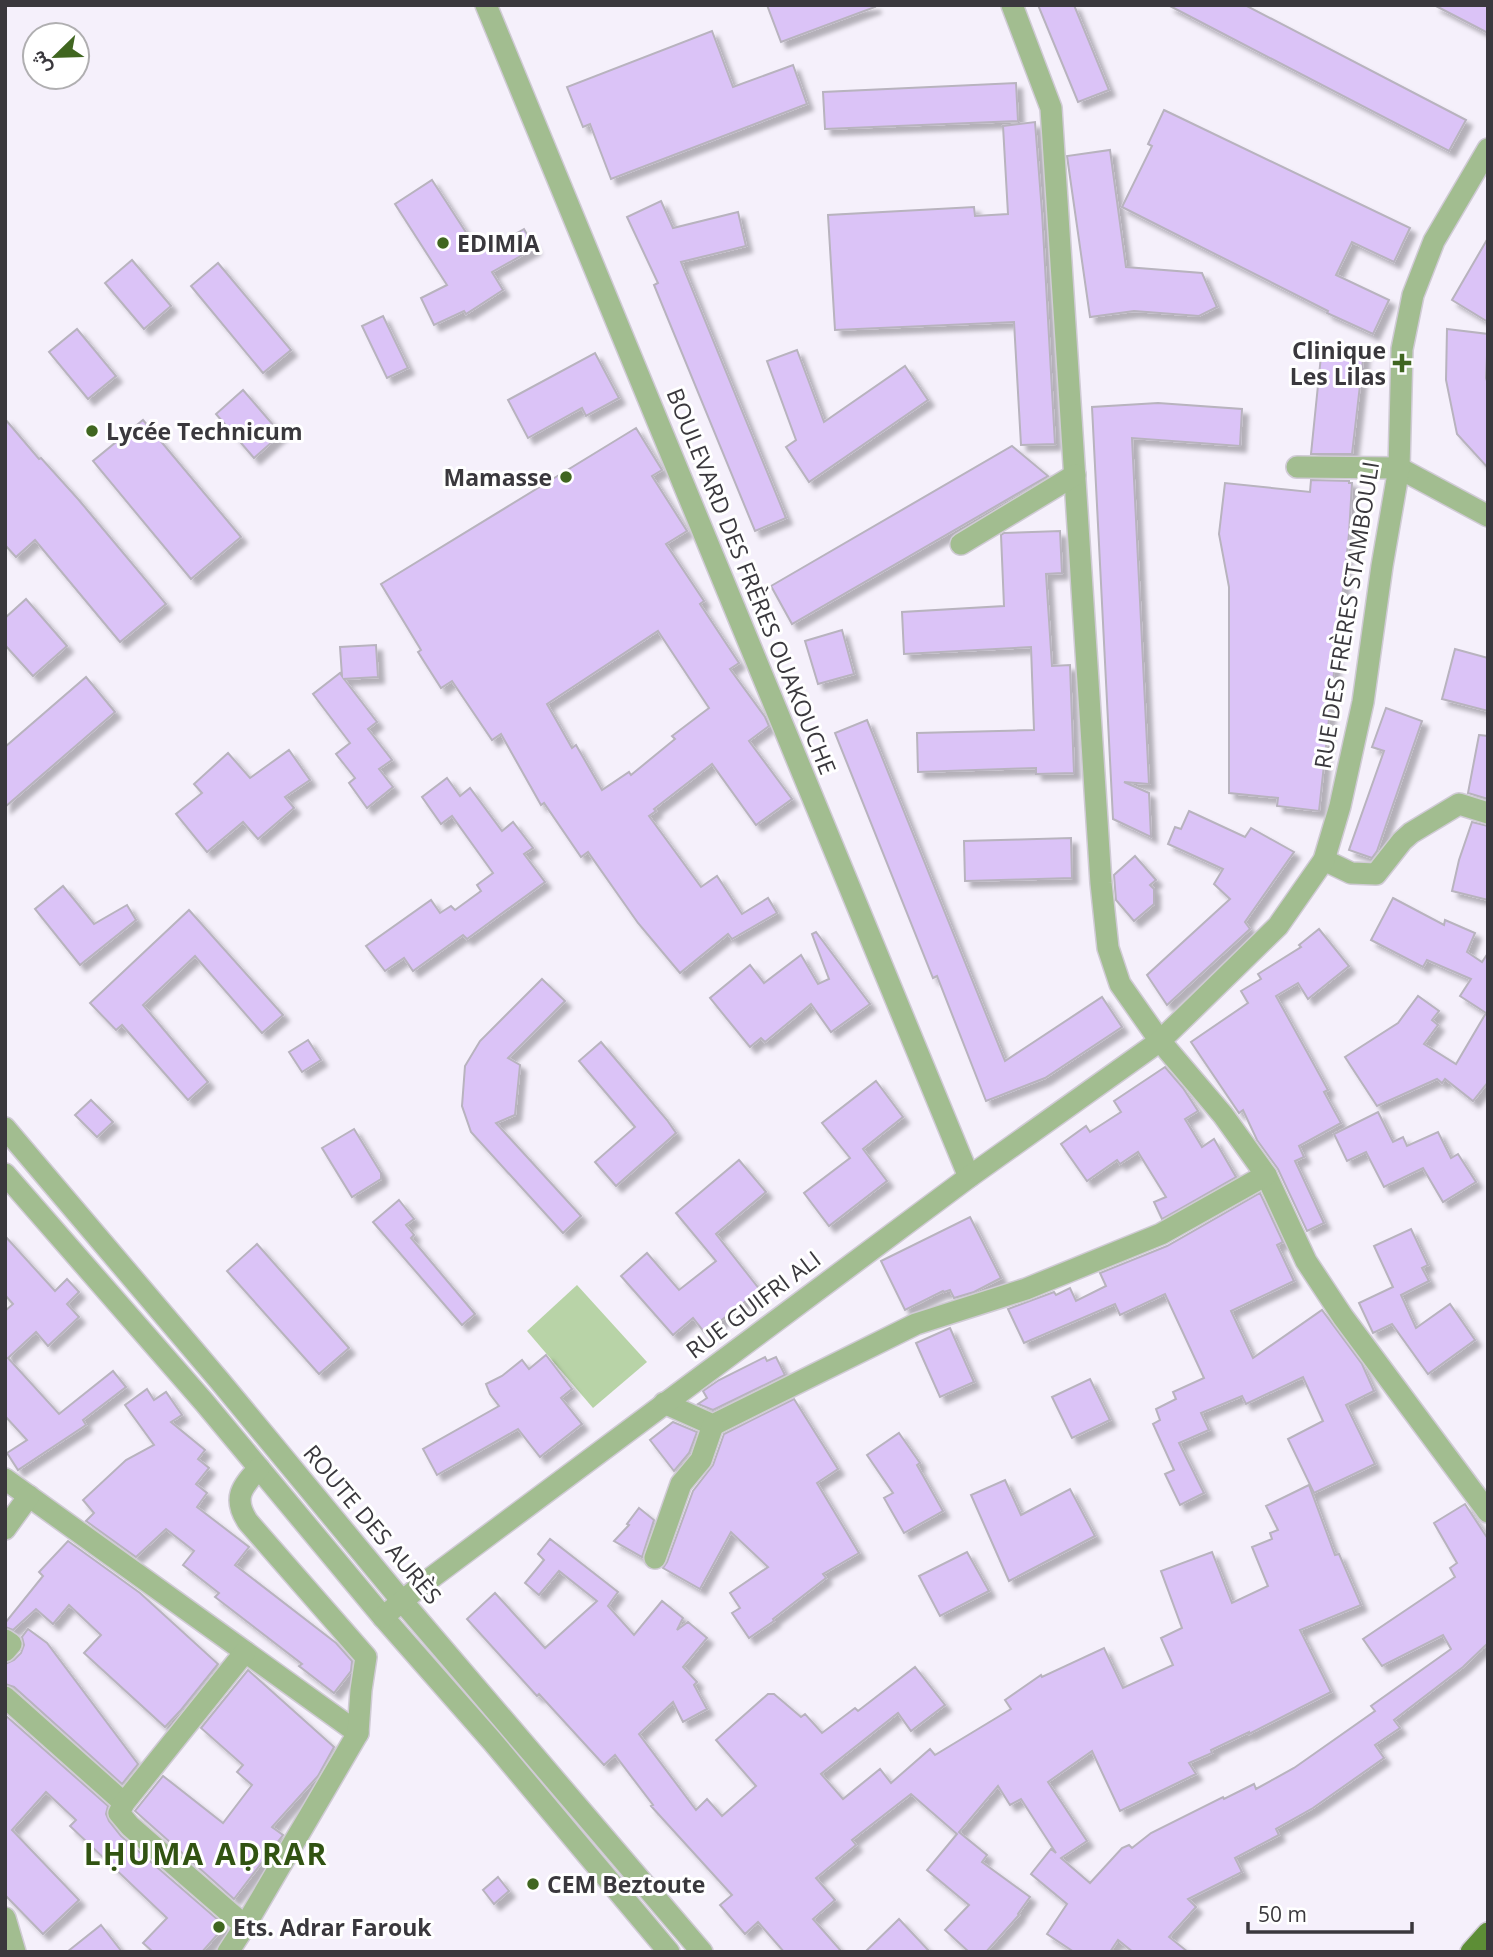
<svg xmlns="http://www.w3.org/2000/svg" width="1493" height="1957" font-family="'Open Sans',Vazirmatn,sans-serif">
<style>
.green{fill:#b8d3a7}
.building{fill:#dbc3f7;stroke:#b8b3be;stroke-width:2;fill-rule:evenodd;filter:url(#shadow)}
.lines{fill:none;stroke-linecap:round;stroke-linejoin:round}
.minor-casing{stroke:#d0cbd5;stroke-width:24}
.major-casing{stroke:#d0cbd5;stroke-width:24}
.minor{stroke:#a2bd90;stroke-width:21}
.major{stroke:#5d8e36;stroke-width:21}
.poi-dot{fill:#406620;stroke:#fff;stroke-width:2.5}
.labels{text-anchor:middle;dominant-baseline:central;stroke-width:6;stroke-linejoin:round;paint-order:stroke}
.poi-label{font-size:23px;font-weight:bold;fill:#3a383d;stroke:#fff;text-anchor:start}
.street-label{font-size:23px;fill:#3a383d;stroke:#fff}
.district-label{font-size:30px;font-weight:bold;letter-spacing:2px;fill:#315312;stroke:#fff}
</style>
<defs>
<filter id="shadow"><feDropShadow dx="6" dy="6" stdDeviation="2" flood-color="#0004"/></filter>
</defs>
<rect width="100%" height="100%" fill="#f5f0fb"/>
<path class="green" d="M577 1285 647 1362 593 1408 527 1331Z"/>
<g class="building">
<path d="M767 5H874L875 7 781 42Z"/>
<path d="M1038 5H1074L1109 90 1078 102Z"/>
<path d="M1168 5H1245L1466 120 1449 151Z"/>
<path d="M1434 5H1488V33Z"/>
<path d="M712 31 733 87 793 65 807 104 611 179 590 124 583 127 567 87Z"/>
<path d="M1016 83 1018 121 825 129 823 92Z"/>
<path d="M1164 110 1410 228 1394 262 1352 242 1336 275 1389 300 1373 334 1327 313 1328 311 1122 207 1152 146 1148 144Z"/>
<path d="M1035 122 1042 212 1055 444 1021 445 1014 322 835 330 828 215 974 207 975 216 1008 214 1003 126Z"/>
<path d="M1110 150 1126 267 1202 273 1217 307 1199 316 1134 311 1090 317 1067 156Z"/>
<path d="M432 180 480 254 524 229 535 248 492 272 503 290 466 314 464 311 434 325 421 298 447 285 395 204Z"/>
<path d="M661 201 673 228 738 212 746 246 681 262 786 518 755 531 654 285 658 283 627 217Z"/>
<path d="M1488 238V322L1452 300Z"/>
<path d="M132 260 171 306 144 329 105 283Z"/>
<path d="M218 263 291 350 263 373 191 286Z"/>
<path d="M383 316 408 368 387 378 362 326Z"/>
<path d="M77 329 116 376 88 399 49 352Z"/>
<path d="M1447 329 1488 334 1486 378 1488 384V468L1457 434 1446 380Z"/>
<path d="M1322 346 1364 351 1352 454H1311Z"/>
<path d="M797 350 824 422 905 366 928 400 809 482 786 447 796 440 767 361Z"/>
<path d="M595 353 619 398 586 416 582 408 528 438 508 400Z"/>
<path d="M243 390 281 434 254 458 216 414Z"/>
<path d="M1158 403 1242 409 1240 446 1132 438 1149 784 1124 782 1149 793 1151 837 1113 819 1092 407Z"/>
<path d="M5 419 39 459 41 458 78 499 166 604 120 642 35 540 16 557 5 545Z"/>
<path d="M143 420 241 537 191 579 93 461Z"/>
<path d="M636 428 662 470 652 476 687 531 666 544 704 601 700 604 739 663 730 669 765 717 769 726 749 741 792 799 756 825 712 764 654 809 656 811 649 816 701 887 717 876 742 914 768 898 777 913 732 939 728 934 680 973 638 923 588 852 581 857 544 803 541 805 501 734 492 740 452 681 441 688 418 652 421 650 381 584ZM658 631 709 708 672 736 675 739 631 775 629 772 602 790 576 745 572 748 547 704Z"/>
<path d="M1012 446 1048 476 792 624 771 586Z"/>
<path d="M1311 480 1349 481V483H1352L1349 534 1319 811 1277 806 1278 798 1229 793V587L1219 534 1225 483 1310 492Z"/>
<path d="M1060 531 1062 573 1046 574 1052 666 1070 665 1074 773 1036 774V768L918 772 917 733 1034 730 1031 647 904 654 902 612 1004 606 1001 535 1004 533Z"/>
<path d="M26 599 67 646 33 676 5 645V618Z"/>
<path d="M842 630 854 674 818 684 805 641Z"/>
<path d="M376 645 378 677 344 679 377 722 368 729 392 760 379 769 393 787 367 808 349 783 355 778 336 754 350 743 313 694 340 673 342 676 340 647Z"/>
<path d="M1455 649 1488 658V711L1442 699Z"/>
<path d="M86 677 115 712 5 807V747Z"/>
<path d="M1386 708 1422 721 1377 851 1372 858 1349 850 1384 751 1372 747Z"/>
<path d="M867 720 1005 1061 1102 997 1122 1027 1045 1078 986 1101 937 976 933 978 835 733Z"/>
<path d="M1479 735 1488 736V799L1468 793Z"/>
<path d="M289 750 310 780 285 797 294 808 258 839 243 822 207 852 176 814 202 793 194 784 228 753 250 778Z"/>
<path d="M447 778 460 796 470 788 502 831 513 822 533 848 524 854 545 882 467 939 463 935 413 971 404 958 385 971 366 946 431 900 440 913 451 906 455 910 481 891 477 885 493 873 452 816 441 824 422 797Z"/>
<path d="M1189 811 1245 837 1251 828 1294 852 1245 922 1250 929 1167 1005 1147 975 1230 899 1214 884 1223 869 1168 844 1175 827 1181 829Z"/>
<path d="M1472 822 1488 826V900L1452 891 1459 860Z"/>
<path d="M1071 838 1072 878 965 881 964 841Z"/>
<path d="M1135 856 1156 880 1150 885 1154 889V904L1134 921 1116 900 1114 875Z"/>
<path d="M63 886 94 924 127 905 136 920 80 965 35 909Z"/>
<path d="M1393 898 1444 925 1445 920 1475 933 1467 952 1482 962 1488 953V1082L1473 1101 1445 1079 1442 1083 1437 1079 1377 1106 1345 1057 1398 1023 1418 996 1439 1011 1432 1020 1438 1025 1424 1044 1456 1064 1486 1013 1460 996 1471 979 1427 960 1423 967 1371 940Z"/>
<path d="M189 910 283 1015 262 1033 195 956 143 1005 208 1082 188 1100 122 1025 116 1030 90 1003Z"/>
<path d="M1319 929 1349 966 1308 999 1298 983 1276 996 1328 1090 1324 1092 1341 1123 1299 1146 1304 1157 1295 1161 1324 1223 1307 1231 1278 1169 1257 1140 1243 1110 1239 1113 1191 1042 1248 1003 1241 991 1261 979 1258 974 1301 947 1299 945Z"/>
<path d="M816 932 870 1004 831 1032 811 1004 765 1042 761 1038 750 1047 710 998 750 965 764 983 801 955 818 984 829 979 812 934Z"/>
<path d="M542 979 565 1001 508 1058 520 1065 515 1115 496 1123 581 1216 563 1233 471 1132 462 1106 465 1066 480 1041Z"/>
<path d="M308 1040 321 1060 302 1072 289 1052Z"/>
<path d="M601 1042 667 1120 676 1133 616 1186 595 1162 635 1127 579 1061Z"/>
<path d="M1165 1067 1183 1088 1198 1111 1185 1119 1202 1147 1214 1139 1236 1177 1162 1219 1154 1202 1166 1197 1138 1152 1120 1164 1117 1160 1087 1181 1061 1144 1086 1126 1090 1132 1121 1112 1114 1101Z"/>
<path d="M876 1081 903 1117 863 1149 887 1181 829 1226 804 1193 850 1158 822 1123Z"/>
<path d="M91 1100 113 1122 97 1137 75 1115Z"/>
<path d="M1378 1112 1393 1142 1403 1137 1407 1146 1438 1132 1451 1158 1458 1154 1476 1182 1443 1202 1423 1168 1384 1187 1366 1152 1347 1161 1334 1134Z"/>
<path d="M354 1129 381 1173V1179L352 1197 322 1148Z"/>
<path d="M739 1160 766 1192 716 1234 760 1290 705 1333 693 1318 673 1335 621 1276 647 1253 679 1290 716 1261 676 1213Z"/>
<path d="M1260 1193 1283 1242 1277 1245 1294 1281 1231 1311 1253 1358 1322 1310 1362 1364 1374 1391 1346 1405 1375 1464 1314 1493 1288 1439 1323 1421 1303 1377 1246 1404 1242 1396 1201 1413 1209 1430 1179 1443 1204 1493 1180 1505 1165 1474 1174 1470 1153 1424 1160 1420 1156 1409 1176 1399 1173 1392 1204 1378 1165 1294 1120 1315 1115 1304 1024 1343 1008 1309 1054 1292 1056 1295 1070 1288 1076 1301 1106 1286 1100 1273 1167 1246Z"/>
<path d="M399 1200 414 1219 406 1225 414 1235 411 1238 475 1314 462 1325 373 1222Z"/>
<path d="M970 1217 1001 1278 974 1292 954 1298 950 1290 944 1292 943 1291 905 1310 881 1261Z"/>
<path d="M1411 1229 1428 1265 1422 1268 1429 1281 1401 1295 1416 1328 1450 1304 1475 1340 1428 1374 1392 1324 1373 1333 1359 1303 1393 1287 1374 1246Z"/>
<path d="M5 1236 55 1291 67 1279 79 1292 67 1304 79 1317 48 1346 36 1332 8 1358 59 1414 113 1371 126 1387 83 1420 86 1425 18 1470 7 1453 27 1440 5 1416V1311L13 1304 5 1295Z"/>
<path d="M257 1244 349 1348 319 1374 227 1271Z"/>
<path d="M950 1328 974 1382 940 1397 916 1343Z"/>
<path d="M546 1355 572 1389 561 1398 582 1424 540 1457 518 1429 437 1475 423 1449 499 1406 490 1394 486 1384 502 1376 522 1360 529 1369Z"/>
<path d="M765 1357 767 1361 776 1357 785 1375 713 1410 698 1404 707 1398 703 1391 719 1380Z"/>
<path d="M1090 1379 1110 1420 1072 1438 1052 1397Z"/>
<path d="M147 1389 154 1400 166 1392 182 1415 171 1422 205 1450 198 1459 209 1468 196 1484 207 1493 197 1507 249 1547 235 1565 336 1643 352 1661 351 1671 334 1693 299 1666 302 1664 215 1597 219 1593 183 1565 194 1551 166 1529 136 1557 86 1521 94 1513 83 1500 126 1460 154 1445 125 1405Z"/>
<path d="M794 1399 838 1469 817 1483 859 1553 823 1574 826 1578 773 1619 774 1621 749 1638 732 1613 740 1608 730 1593 768 1567 731 1532 700 1589 663 1568 667 1562 693 1491 713 1465 724 1434Z"/>
<path d="M673 1422 697 1432 689 1453 674 1471 650 1440Z"/>
<path d="M899 1433 920 1463 917 1465 943 1511 904 1533 884 1498 893 1493 867 1455Z"/>
<path d="M1005 1480 1021 1515 1070 1489 1095 1536 1009 1581 971 1495Z"/>
<path d="M1309 1485 1335 1555 1339 1554 1361 1605 1300 1630 1331 1692 1249 1734V1732L1211 1750 1212 1753 1189 1763 1196 1774 1120 1811 1092 1751 1048 1782 1087 1841 1061 1858 1090 1883 1122 1848 1129 1845 1132 1848 1151 1833 1223 1797 1224 1799 1254 1784 1256 1789 1294 1768 1375 1711 1371 1706 1451 1649 1443 1635 1382 1666 1363 1639 1455 1577 1450 1568 1457 1563 1434 1523 1465 1504 1488 1539V1643L1463 1667 1394 1720 1400 1728 1375 1745 1384 1758 1313 1808 1276 1829 1279 1835 1235 1858 1242 1872 1188 1899 1196 1907 1169 1937 1188 1952H1133L1118 1940 1110 1952H1074L1047 1934 1067 1904 1031 1874 1051 1849 1056 1853 1021 1799 1010 1805 998 1786 959 1832 987 1855 982 1862 1030 1897 1018 1914 1019 1915 986 1952H969L945 1930 969 1905 927 1870 957 1834 911 1794 852 1840 856 1845 816 1878 835 1900 813 1919 842 1952H784L758 1922 745 1934 720 1905 732 1895 651 1806 653 1805 615 1755 604 1765 539 1694 537 1696 467 1619 495 1593 545 1648 597 1601 559 1571 539 1595 525 1583 544 1560 538 1554 550 1539 618 1592 608 1606 634 1635 662 1601 683 1618 677 1630 688 1622 707 1638 683 1667 697 1682 694 1685 707 1709 683 1722 673 1702 639 1734 696 1810 707 1799 722 1816 756 1786 716 1740 768 1694H774L801 1717 805 1714 822 1733 855 1708 858 1711 915 1667 945 1705 911 1731 898 1713 821 1774 843 1799 880 1769 891 1783 930 1749 935 1755 1011 1709 1005 1700 1041 1675 1042 1677 1104 1648 1123 1688 1173 1665 1161 1638 1182 1628 1161 1571 1212 1552 1232 1603 1268 1586 1252 1547 1272 1539 1270 1533 1278 1530 1266 1506Z"/>
<path d="M639 1508 654 1520 642 1557 614 1541 629 1525 627 1524Z"/>
<path d="M68 1541 140 1593 218 1664 181 1710 165 1727 84 1653 101 1635 69 1605 53 1624 36 1609 13 1630 5 1627V1623L43 1576 39 1572Z"/>
<path d="M967 1552 989 1591 940 1616 919 1576Z"/>
<path d="M28 1629 47 1643 138 1764 122 1784 14 1687 5 1684V1664L14 1660 21 1653 24 1645 22 1637Z"/>
<path d="M248 1670 334 1747 318 1776 272 1827 283 1835 234 1899 135 1811 163 1776 223 1823 252 1785 237 1772 243 1765 201 1728Z"/>
<path d="M5 1715 108 1806 106 1814 109 1821 121 1836 225 1926 202 1952H153L143 1943 167 1918 70 1826 76 1820 46 1792 12 1830 79 1900 43 1934 5 1895Z"/>
<path d="M498 1877 509 1891 494 1904 483 1890Z"/>
<path d="M899 1919 930 1952H865Z"/>
<path d="M101 1925 122 1952H67Z"/>
</g>
<g class="lines">
<g class="minor-casing">
<g id="minor">
<path d="M486 5 969 1177"/>
<path d="M1012 5 1051 108 1101 883 1108 948 1120 984 1160 1041 1223 1115 1266 1175 1306 1261 1343 1317 1488 1512"/>
<path d="M1297 467 1399 468 1488 516"/>
<path d="M961 544 1075 475"/>
<path d="M1324 860 1351 873 1376 874 1402 841 1411 833 1459 804 1488 813"/>
<path d="M5 1128 219 1380 402 1601 702 1952"/>
<path d="M5 1174 204 1402 383 1617 492 1741 669 1952"/>
<path d="M664 1403 713 1425 916 1324 1026 1289 1161 1234 1266 1175"/>
<path d="M5 1479 358 1733"/>
<path d="M5 1529 29 1496"/>
<path d="M655 1558 681 1484 701 1460 713 1425"/>
<path d="M383 1617 423 1584 969 1177 1160 1041 1278 926 1324 860 1340 806 1363 702 1382 566 1399 468 1402 349 1413 295 1434 241 1488 149"/>
<path d="M5 1640 11 1644 5 1651"/>
<path d="M5 1697 124 1803"/>
<path d="M5 1918 15 1952"/>
<path d="M245 1926 130 1826 119 1813 124 1803 245 1652"/>
<path d="M228 1952 245 1926 358 1733 361 1690 366 1657 248 1522C232 1498 242 1487 259 1468"/>
</g>
</g>
<g class="major-casing">
<path id="major" d="M1471 1952 1488 1933"/>
</g>
<use href="#minor" class="minor"/>
<use href="#major" class="major"/>
</g>
<g class="poi-dot">
<circle cx="443" cy="243" r="7"/>
<path d="M1398.5 352.5h7v7h7v7h-7v7h-7v-7h-7v-7h7z"/>
<circle cx="92" cy="431" r="7"/>
<circle cx="566" cy="477" r="7"/>
<circle cx="533" cy="1884" r="7"/>
<circle cx="219" cy="1927" r="7"/>
</g>
<g class="labels">
<g class="poi-label">
<text x="457" y="243">EDIMIA</text>
<text x="1386" y="350" text-anchor="end">Clinique<tspan x="1386" dy="26">Les Lilas</tspan></text>
<text x="106" y="431">Lycée Technicum</text>
<text x="552" y="477" text-anchor="end">Mamasse</text>
<text x="547" y="1884">CEM Beztoute</text>
<text x="233" y="1927">Ets. Adrar Farouk</text>
</g>
<g class="street-label">
<text transform="translate(752 581) rotate(68)">BOULEVARD DES FRÈRES OUAKOUCHE</text>
<text transform="translate(1346 615) rotate(-81)">RUE DES FRÈRES STAMBOULI</text>
<text transform="translate(753 1304) rotate(-37)">RUE GUIFRI ALI</text>
<text transform="translate(373 1524) rotate(50)">ROUTE DES AURÈS</text>
</g>
<g class="district-label">
<text x="206" y="1853">LḤUMA AḌRAR</text>
</g>
</g>
<rect width="1493" height="1957" fill="none" stroke="#3a383d" stroke-width="14"/>
<g transform="translate(56 56) rotate(247)"><circle r="33" fill="#ffffff" stroke="#b0afb1" stroke-width="2"/>
<path d="M0-5L12 26L0 18L-12 26Z" fill="#406620"/>
<text y="-10" font-size="19" font-weight="bold" text-anchor="middle" fill="#3a383d">ش</text>
</g>
<path d="M1248 1922v10h164v-10" fill="none" stroke="#3a383d" stroke-width="3.5"/>
<text x="1258" y="1922" font-size="21" fill="#3a383d" stroke="#ffffff" stroke-width="5" paint-order="stroke">50 m</text>
</svg>
